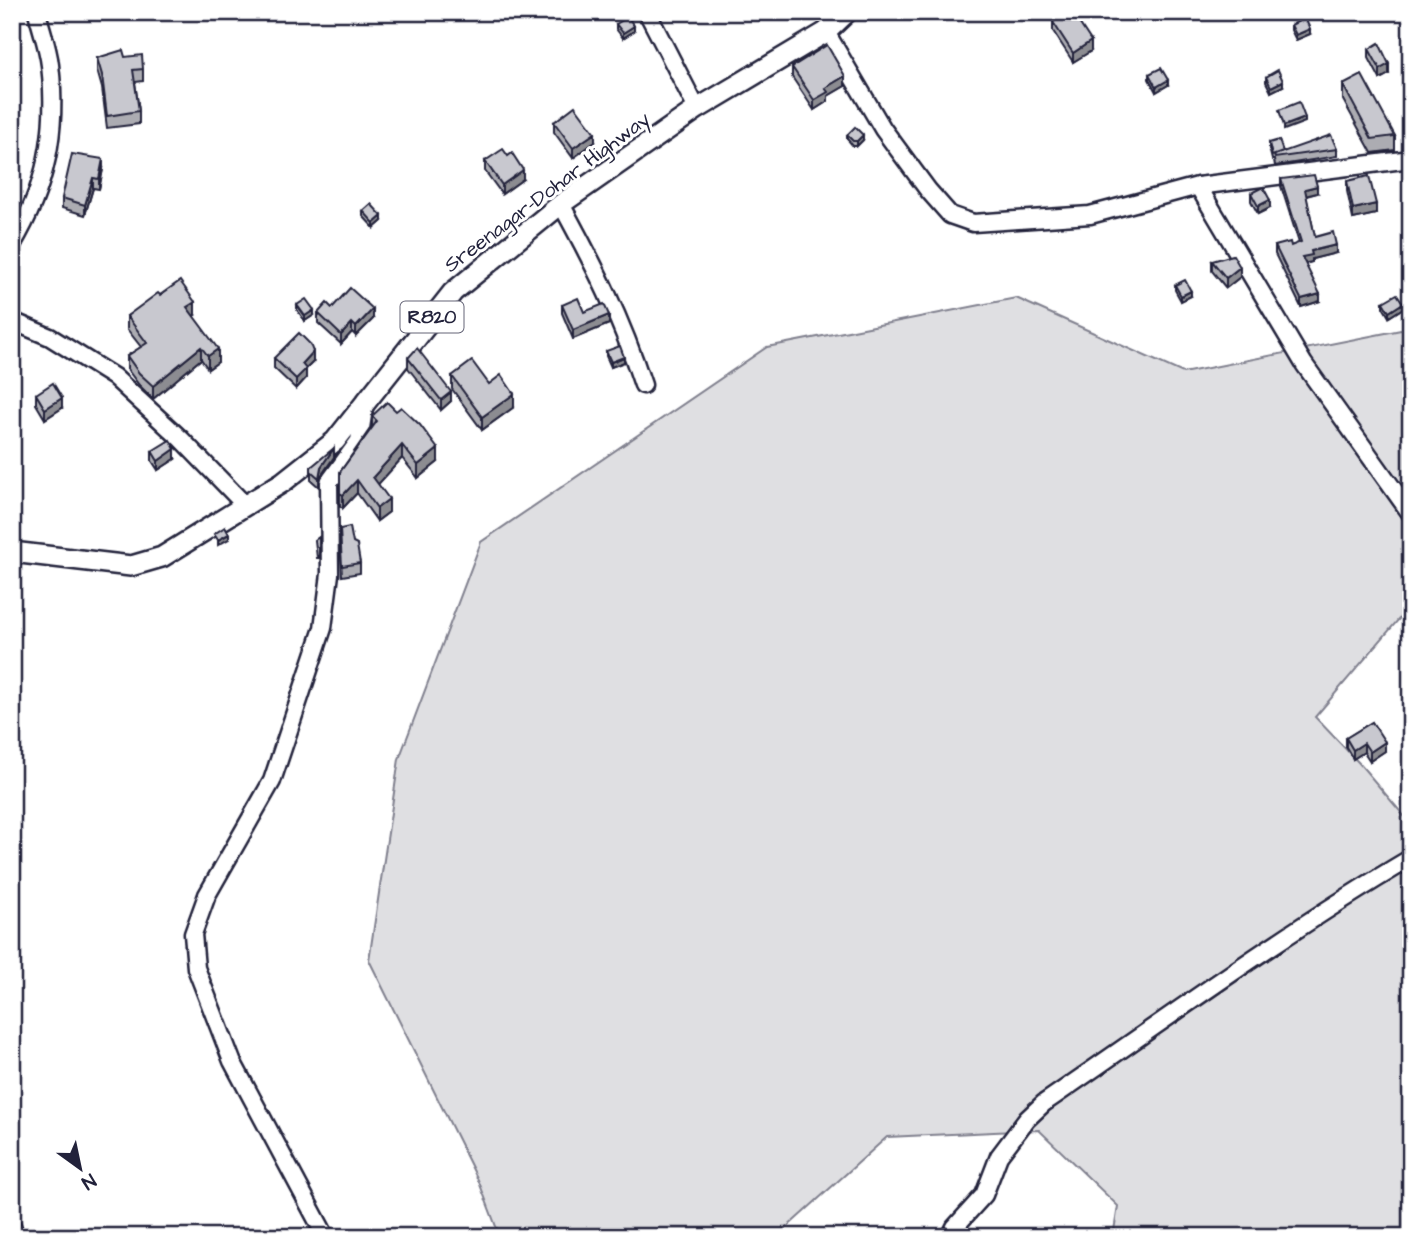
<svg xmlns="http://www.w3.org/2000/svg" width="1423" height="1249" font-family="'Architects Daughter',sans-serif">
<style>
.green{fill:#dfdfe2;stroke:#80808e;stroke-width:2}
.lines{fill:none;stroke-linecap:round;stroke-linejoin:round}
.minor-casing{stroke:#22223b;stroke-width:21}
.major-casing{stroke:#22223b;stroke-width:24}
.minor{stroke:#fff;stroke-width:16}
.major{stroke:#fff;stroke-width:19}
.wall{fill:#acacb2;stroke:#22223b;stroke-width:2}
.shaded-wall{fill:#8c8c91;stroke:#22223b;stroke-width:2}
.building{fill:#c8c8cf;stroke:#22223b;stroke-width:2}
.labels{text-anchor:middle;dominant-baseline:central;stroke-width:6;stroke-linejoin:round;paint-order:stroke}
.shield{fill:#fff;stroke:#646476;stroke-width:2}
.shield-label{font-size:19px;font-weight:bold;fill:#22223b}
.street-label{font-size:21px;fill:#22223b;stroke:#fff}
</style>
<rect width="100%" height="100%" fill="#fff"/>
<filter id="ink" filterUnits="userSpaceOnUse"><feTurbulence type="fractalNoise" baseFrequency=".0143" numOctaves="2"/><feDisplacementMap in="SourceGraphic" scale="14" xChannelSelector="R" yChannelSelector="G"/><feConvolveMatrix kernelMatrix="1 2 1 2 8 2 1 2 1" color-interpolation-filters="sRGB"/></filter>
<g filter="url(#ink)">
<path class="green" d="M1016 298 1183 373 1411 328V605L1315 717 1359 763 1411 824V1237H1113L1118 1206 1039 1130 887 1137 776 1237H500L479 1182 369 960 399 759 481 542 767 347Z"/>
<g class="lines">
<g class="minor-casing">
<g id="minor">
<path d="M647 12 697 109"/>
<path d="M826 32 883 129 928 190 950 215 973 223 1090 215 1198 186 1411 159"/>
<path d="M1198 186 1304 364 1411 514"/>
<path d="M561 204C595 266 621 318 643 385"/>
<path d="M12 245C46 188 58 131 50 65 48 47 41 29 37 12"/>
<path d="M12 318 17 323 50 337 114 377 181 439 244 504"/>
<path d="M12 1226 16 1237"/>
<path d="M326 1237 232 1061 196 968 193 934 207 895 272 781 323 628 330 574 329 482 359 441 365 402"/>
<path d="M950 1237 955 1227 984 1195 999 1156 1027 1119 1044 1103C1165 1020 1284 933 1411 858"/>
</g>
</g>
<g class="major-casing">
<path id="major" d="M12 552 131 566 162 557 283 482 335 441 453 292 561 204 697 109 826 32 847 12"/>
</g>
<use href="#minor" class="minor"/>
<use href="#major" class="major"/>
</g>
<g class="wall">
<path d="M1053 22 1091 51 1073 62 1053 31Z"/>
<path d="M616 24 634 31 623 38 616 29Z"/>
<path d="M1291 25 1310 34 1296 40 1291 30Z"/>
<path d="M1369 49 1389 74 1380 79 1369 58Z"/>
<path d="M125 57 143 69V81L135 82 139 111V124L107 128 102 88 97 70V58Z"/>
<path d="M792 67 845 86 828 96V101L814 110 792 77Z"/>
<path d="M1149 74 1168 85 1156 92 1149 79Z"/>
<path d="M1266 77 1283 86 1271 92 1266 82Z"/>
<path d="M1343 85 1395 136V150L1372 153 1343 100Z"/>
<path d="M554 122 595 142 573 158 554 132Z"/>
<path d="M847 135 863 140 857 146H853L847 139Z"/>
<path d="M1269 143 1283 152 1337 149V156L1275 166 1274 160H1272L1269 148Z"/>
<path d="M485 161 523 179 502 194 485 171Z"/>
<path d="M103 169 99 189 93 188 85 215 62 208V198Z"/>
<path d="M1281 179 1317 193 1306 196 1315 237 1336 253 1312 259V262L1305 264 1320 301 1301 307 1275 254V246H1291L1299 243 1281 186Z"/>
<path d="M1347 181 1376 214 1353 219 1347 191Z"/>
<path d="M1251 193 1270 208 1258 214 1251 201Z"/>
<path d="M363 211 382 221 374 228 363 216Z"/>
<path d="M1212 261 1240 277 1226 288 1212 271Z"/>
<path d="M1175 285 1191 296 1181 301 1175 290Z"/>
<path d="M160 295 195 315 193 316 218 362 208 369 201 359 153 399 139 385 127 369V356L141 347 127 329V316Z"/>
<path d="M1383 302 1403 308 1389 317 1383 307Z"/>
<path d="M297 305 314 315 305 321 297 310Z"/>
<path d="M562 305 584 312 609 324 573 339 562 313Z"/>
<path d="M332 308 373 319 356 336 352 332 341 344 318 323V313Z"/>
<path d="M606 351 624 362 611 367 606 356Z"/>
<path d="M274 358 313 362 306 369V378L296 389 274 368Z"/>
<path d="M408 358 451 401 441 410 408 368Z"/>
<path d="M452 376 489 384 514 407 482 430 452 389Z"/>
<path d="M36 394 62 408 45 419 36 404Z"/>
<path d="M372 416 438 462 418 478 402 458 378 484 389 512 377 521 357 493 343 508 340 506V472L372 426Z"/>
<path d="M152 451 175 459 158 470 152 461Z"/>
<path d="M334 457 321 476 319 487 311 480V467Z"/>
<path d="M12 497 15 512V524L12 525Z"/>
<path d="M340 538 353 543 360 563V573L342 576Z"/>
<path d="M1372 722 1385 751 1370 761 1364 752 1353 759 1346 747V738Z"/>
</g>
<g class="shaded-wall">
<path d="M634 26V31L623 38V33Z"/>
<path d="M1310 29V34L1296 40V35Z"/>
<path d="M1091 41V51L1073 62V53Z"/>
<path d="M1389 64V74L1380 79V69Z"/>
<path d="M845 76V86L828 96V101L814 110V100L825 88Z"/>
<path d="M1168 80V85L1156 92V87Z"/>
<path d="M1283 81V86L1271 92V87Z"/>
<path d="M1305 118V122L1284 130V126Z"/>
<path d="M595 133V142L573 158V148Z"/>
<path d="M863 135V140L857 146V141Z"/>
<path d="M103 159V169L99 189V179Z"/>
<path d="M523 170V179L502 194V185Z"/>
<path d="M93 178V188L85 215V205Z"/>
<path d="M1317 186V193L1305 196V189Z"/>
<path d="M1270 200V208L1258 214V206Z"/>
<path d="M1376 204V214L1353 219V209Z"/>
<path d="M382 216V221L374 228V223Z"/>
<path d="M1336 245V253L1312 259V262L1302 264V257L1311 251Z"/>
<path d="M1240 267V277L1226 288V278Z"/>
<path d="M1191 291V296L1181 301V296Z"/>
<path d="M1320 294V301L1301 307V299Z"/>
<path d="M195 302V315L187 320V307Z"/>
<path d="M1403 303V308L1389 317V312Z"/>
<path d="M373 309V319L356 336V327Z"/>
<path d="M314 310V315L305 321V316Z"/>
<path d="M609 315V324L573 339V330Z"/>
<path d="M352 323V332L341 344V335Z"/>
<path d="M201 347V359L153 399V386Z"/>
<path d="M218 349V362L208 369V356Z"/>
<path d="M313 352V362L306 369V378L296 389V379L302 364Z"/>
<path d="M624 357V362L611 367V362Z"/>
<path d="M451 392V401L441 410V400Z"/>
<path d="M514 394V407L482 430V417Z"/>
<path d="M62 398V408L45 419V409Z"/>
<path d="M402 445V458L373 490V477Z"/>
<path d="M334 448V457L321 476 319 487V478L321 467Z"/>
<path d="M175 449V459L158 470V461Z"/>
<path d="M438 449V462L418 478V465Z"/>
<path d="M357 480V493L343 508V495Z"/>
<path d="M389 499V512L377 521V508Z"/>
<path d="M229 534V539L218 545V540Z"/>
<path d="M1385 742V751L1370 761V752Z"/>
<path d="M1364 743V752L1353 759V750Z"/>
</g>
<g class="building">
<path d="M1067 12H1072L1091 41 1073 53 1053 22Z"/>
<path d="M628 17 634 26 623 33 616 24Z"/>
<path d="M1305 18 1310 29 1296 35 1291 25Z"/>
<path d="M1379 43 1389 64 1380 69 1369 49Z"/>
<path d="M827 45 845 76 825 88 828 92 814 100 792 67Z"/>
<path d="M123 50 125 57 142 55 143 69 133 70 139 111 107 116 102 75 97 58Z"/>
<path d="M1161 68 1168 80 1156 87 1149 74Z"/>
<path d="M1278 70 1283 81 1271 87 1266 77Z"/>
<path d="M1362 75 1395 136 1372 139 1343 85Z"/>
<path d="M1299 102 1305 118 1284 126 1279 110Z"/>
<path d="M575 106 595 133 573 148 554 122Z"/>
<path d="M855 127 863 135 857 141H853L847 135Z"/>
<path d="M1331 135 1337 149 1275 158 1274 155Z"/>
<path d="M1279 140 1283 152 1272 156 1269 143Z"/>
<path d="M503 149 508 156 512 153 523 170 502 185 485 161Z"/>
<path d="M72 154 103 159 99 179 93 178 85 205 62 198Z"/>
<path d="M1314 175 1317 186 1305 189 1315 237 1333 232 1336 245 1311 251 1312 255 1302 257 1320 294 1301 299 1275 246 1290 242 1291 246 1301 242 1281 179Z"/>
<path d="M1369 176 1376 204 1353 209 1347 181Z"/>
<path d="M1263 187 1270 200 1258 206 1251 193Z"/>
<path d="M371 204 382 216 374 223 363 211Z"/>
<path d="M1233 255 1240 267 1226 278 1212 261Z"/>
<path d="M1185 280 1191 291 1181 296 1175 285Z"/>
<path d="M180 281 195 302 187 307 218 349 208 356 201 347 153 386 139 373 127 356 147 343 127 316 158 293 160 295Z"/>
<path d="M350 288 373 309 356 327 352 323 341 335 318 313 327 303 332 308Z"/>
<path d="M1397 294 1403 303 1389 312 1383 302Z"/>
<path d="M578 298 584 312 604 304 609 315 573 330 562 305Z"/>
<path d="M306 299 314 310 305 316 297 305Z"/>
<path d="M299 333 310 344 313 352 302 364 306 369 296 379 274 358Z"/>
<path d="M620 346 624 357 611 362 606 351Z"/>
<path d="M417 348 451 392 441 400 408 358Z"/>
<path d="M472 361 489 384 501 375 514 394 482 417 452 376Z"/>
<path d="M53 383 62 398 45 409 36 394Z"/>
<path d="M387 402 396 411 401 407 420 425 438 449 418 465 402 445 373 477 389 499 377 508 357 480 343 495 340 493V472L377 421 372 416Z"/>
<path d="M170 440 175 449 158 461 152 451Z"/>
<path d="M334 448 321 467 319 478 311 471V467Z"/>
<path d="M12 497 15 512H12Z"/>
<path d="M225 527 229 534 218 540 214 534Z"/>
<path d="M350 527 353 543 357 545 360 563 342 566 340 529Z"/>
<path d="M319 537V558H317L315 540Z"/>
<path d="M1372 722 1385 742 1370 752 1364 743 1353 750 1346 738Z"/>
</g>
</g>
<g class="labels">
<rect class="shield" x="400.5" y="301.5" width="63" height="31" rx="5"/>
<g class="shield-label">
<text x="432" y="317">R820</text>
</g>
<g class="street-label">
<text transform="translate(547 192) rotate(-37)">Sreenagar-Dohar Highway</text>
</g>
</g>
<rect width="1423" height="1249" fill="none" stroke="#fff" stroke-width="42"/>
<rect x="21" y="21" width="1381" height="1207" fill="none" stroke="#22223b" stroke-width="2.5" filter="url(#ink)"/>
<g transform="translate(80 1168) rotate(147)" stroke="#ffffff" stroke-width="5" paint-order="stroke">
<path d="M0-5L12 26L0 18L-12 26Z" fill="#22223b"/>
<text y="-10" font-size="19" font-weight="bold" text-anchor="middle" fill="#22223b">N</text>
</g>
</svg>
